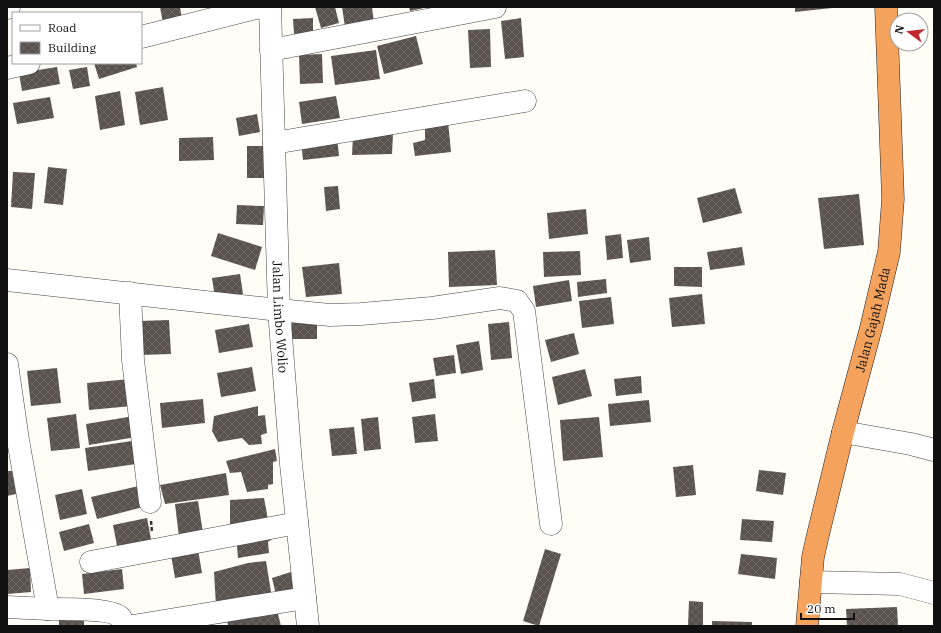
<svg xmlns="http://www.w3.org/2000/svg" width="941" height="633" font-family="'IBM Plex Serif',serif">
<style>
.building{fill:url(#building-cross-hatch)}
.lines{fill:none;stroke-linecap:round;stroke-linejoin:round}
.minor-casing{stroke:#444;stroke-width:23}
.highway-casing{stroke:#222;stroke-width:23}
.path{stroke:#333;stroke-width:2.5;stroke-dasharray:4 2;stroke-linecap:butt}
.minor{stroke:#fff;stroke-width:22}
.highway{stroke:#f5a25d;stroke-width:22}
.labels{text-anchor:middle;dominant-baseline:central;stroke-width:4;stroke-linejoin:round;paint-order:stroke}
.street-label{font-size:13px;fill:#111;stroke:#fff}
</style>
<defs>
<pattern id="building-cross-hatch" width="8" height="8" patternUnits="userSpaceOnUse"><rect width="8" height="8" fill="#5a524d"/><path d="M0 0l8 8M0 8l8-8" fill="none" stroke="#6d6662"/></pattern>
</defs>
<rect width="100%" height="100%" fill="#fffdf5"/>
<g class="building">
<path d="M160 7H180L182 19 163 23Z"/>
<path d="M315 7H335L339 23 321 28Z"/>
<path d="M342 7H372L374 23 345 27Z"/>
<path d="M409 7H424V8L410 11Z"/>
<path d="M795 7H832V8L795 12Z"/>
<path d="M313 18V33L294 34 293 19Z"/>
<path d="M521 18 524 57 505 59 501 21Z"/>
<path d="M490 29 491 67 470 68 468 30Z"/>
<path d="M416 36 423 64 384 74 377 46Z"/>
<path d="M376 50 380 79 335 85 331 56Z"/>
<path d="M322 54 323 83 300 84 299 55Z"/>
<path d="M94 63H136L137 67 99 79Z"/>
<path d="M57 67 60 84 22 91 19 73Z"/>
<path d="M87 67 90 86 73 89 69 70Z"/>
<path d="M163 87 168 120 140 125 135 92Z"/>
<path d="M120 91 125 125 100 130 95 96Z"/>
<path d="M336 96 340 118 302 124 299 102Z"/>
<path d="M50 97 54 118 17 124 13 103Z"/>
<path d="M257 114 260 132 239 136 236 118Z"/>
<path d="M448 121 451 152 415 156 413 143 425 140V126Z"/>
<path d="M393 134 392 154 352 155 353 136Z"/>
<path d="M213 137 214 160 179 161V138Z"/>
<path d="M337 137 339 156 303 160 301 141Z"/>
<rect x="247" y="146" width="17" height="32"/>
<path d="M48 167 67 169 63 205 44 203Z"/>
<path d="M13 172 35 173 32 209 11 207Z"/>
<path d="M338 186 340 209 326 211 324 187Z"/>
<path d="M735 188 742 213 703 223 697 198Z"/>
<path d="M859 194 864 245 824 249 818 198Z"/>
<path d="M237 205 264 206 263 225 236 224Z"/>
<path d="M586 209 588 234 549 239 547 213Z"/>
<path d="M218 233 262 247 255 270 211 256Z"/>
<path d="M621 234 623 258 607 260 605 236Z"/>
<path d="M649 237 651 260 630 263 627 240Z"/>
<path d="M742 247 745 265 710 270 707 252Z"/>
<path d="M495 250 497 285 449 287 448 252Z"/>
<path d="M580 251 581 275 544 277 543 252Z"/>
<path d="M339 263 342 294 306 297 302 267Z"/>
<path d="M674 267H702V287L674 286Z"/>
<path d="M240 274 243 294 215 298 212 278Z"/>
<path d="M606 279 607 293 578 297 577 282Z"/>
<path d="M569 280 572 301 536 307 533 286Z"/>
<path d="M702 294 705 324 672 327 669 298Z"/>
<path d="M611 297 614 324 582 328 579 301Z"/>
<path d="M169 320 171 354 141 355 139 321Z"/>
<path d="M509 322 512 358 491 360 488 324Z"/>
<rect x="292" y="323" width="25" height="16"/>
<path d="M249 324 253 347 219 353 215 330Z"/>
<path d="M574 333 579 354 551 362 545 340Z"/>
<path d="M479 341 483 370 461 374 456 345Z"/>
<path d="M454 355 456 373 436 376 433 358Z"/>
<path d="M252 367 256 391 221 397 217 373Z"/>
<path d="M57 368 61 403 31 406 27 371Z"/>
<path d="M585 369 592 396 558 405 552 377Z"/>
<path d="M641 376 642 393 616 396 614 379Z"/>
<path d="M130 379 132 406 89 410 87 383Z"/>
<path d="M434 379 436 398 412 402 409 383Z"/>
<path d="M203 399 205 423 162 428 160 403Z"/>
<path d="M649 400 651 422 610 426 608 404Z"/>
<path d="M258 406V416L265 415 267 433 261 435 262 444 249 445 242 438 218 442 212 431 214 416Z"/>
<path d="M76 414 80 448 51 451 47 418Z"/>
<path d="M435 414 438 441 415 443 412 417Z"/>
<path d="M134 416 136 437 89 445 86 424Z"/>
<path d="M378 417 381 449 364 451 361 419Z"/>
<path d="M599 417 603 457 563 461 560 420Z"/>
<path d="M354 427 357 454 332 456 329 429Z"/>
<path d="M138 440 143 463 88 471 85 448Z"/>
<path d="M275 449 277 461 273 462V484L268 485V489L247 492 241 472 230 473 226 461Z"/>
<path d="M693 465 696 495 676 497 673 467Z"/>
<path d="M759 470 786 473 783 495 756 491Z"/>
<path d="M7 471H13L16 494 7 496Z"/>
<path d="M226 473 229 495 165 504 160 485Z"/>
<path d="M143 485 147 506 97 519 91 497Z"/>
<path d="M82 489 87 514 60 520 55 495Z"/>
<path d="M264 498 269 525 230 527V500Z"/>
<path d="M198 501 203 533 179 537 175 504Z"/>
<path d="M147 518 152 544 118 551 113 525Z"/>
<path d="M742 519 774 521 772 542 740 540Z"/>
<path d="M89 524 94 543 64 551 59 532Z"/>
<path d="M272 532V539L268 542 269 553 238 558 236 535Z"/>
<path d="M197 544 202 573 175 578 170 549Z"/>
<path d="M545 549 561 554 539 626 523 621Z"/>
<path d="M741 554 777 558 775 579 738 574Z"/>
<path d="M266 561 272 598 216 606 214 572 248 563Z"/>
<path d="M30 568 31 592 7 594V570Z"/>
<path d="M122 569 124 589 84 594 82 574Z"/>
<path d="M294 571 298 589 276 595 272 578Z"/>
<path d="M689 601 703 602V626H688Z"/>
<path d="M897 607 898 626H847L846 609Z"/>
<path d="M277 610 281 626H228L226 613Z"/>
<path d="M59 620 84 621V626H59Z"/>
<path d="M712 621 752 622V626H712Z"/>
</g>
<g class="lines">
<g class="minor-casing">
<g id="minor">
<path id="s1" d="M270 7 279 310 291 464 308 626"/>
<path d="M7 8 9 7"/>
<path d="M141 37 260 7"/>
<path d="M271 50 495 7"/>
<path d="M7 68 29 63"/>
<path d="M274 143 525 101"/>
<path d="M7 280 279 310 330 315 361 314 432 308 500 298 517 301 524 311 551 524"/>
<path d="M130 293 133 360 150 502"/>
<path d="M7 364 18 440 48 609 7 607"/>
<path d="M843 432 911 444 934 450"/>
<path d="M91 562 297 523"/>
<path d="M811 582 900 584 934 593"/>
<path d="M48 609C62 609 111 608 120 617 122 619 123 624 124 626"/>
<path d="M133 626 305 598"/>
</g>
</g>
<g class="highway-casing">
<g id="highway">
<path id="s2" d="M807 626 813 557 817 539 843 432 871 328 889 252 893 199 886 7"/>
</g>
</g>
<path class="path" d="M151 521 152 532"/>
<use href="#minor" class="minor"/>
<use href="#highway" class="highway"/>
</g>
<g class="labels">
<g class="street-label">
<text stroke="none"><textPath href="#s1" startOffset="310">Jalan Limbo Wolio</textPath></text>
<text stroke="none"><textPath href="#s2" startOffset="314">Jalan Gajah Mada</textPath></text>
</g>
</g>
<rect width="941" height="633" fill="none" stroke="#111111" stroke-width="16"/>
<rect x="12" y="12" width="130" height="52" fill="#ffffff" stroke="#a0a0a0"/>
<rect x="20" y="25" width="20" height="6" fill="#ffffff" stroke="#a0a0a0"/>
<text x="48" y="32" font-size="12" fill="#111111">Road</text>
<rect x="20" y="42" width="20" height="12" fill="url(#building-cross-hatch)" stroke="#a0a0a0"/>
<text x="48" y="52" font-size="12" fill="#111111">Building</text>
<g transform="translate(909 32) rotate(285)"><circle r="19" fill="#ffffff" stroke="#a0a0a0"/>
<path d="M0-3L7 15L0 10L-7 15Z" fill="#c4262e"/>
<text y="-6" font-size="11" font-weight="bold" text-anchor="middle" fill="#111111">N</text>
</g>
<path d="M801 613v6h53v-6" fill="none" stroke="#111111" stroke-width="2"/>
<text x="807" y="613" font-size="12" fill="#111111" stroke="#ffffff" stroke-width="3" paint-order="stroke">20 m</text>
</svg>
